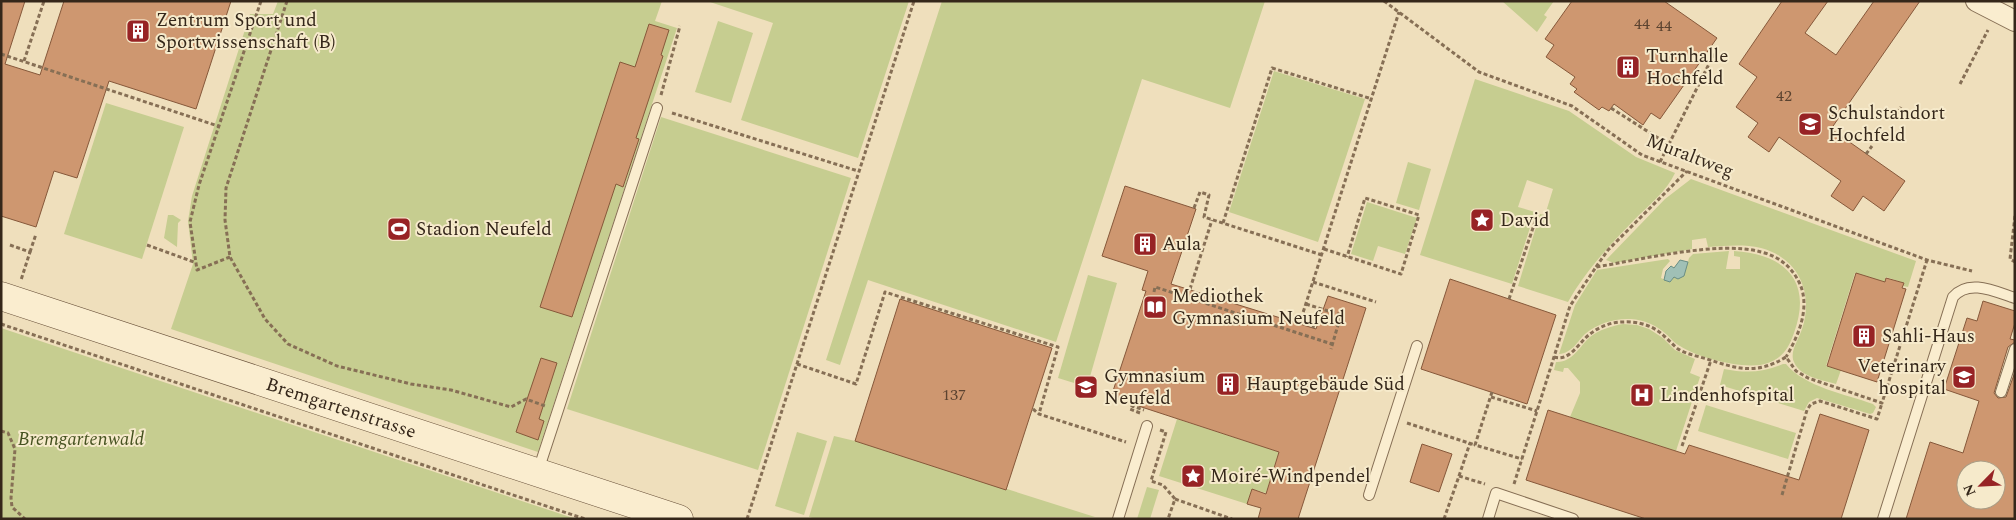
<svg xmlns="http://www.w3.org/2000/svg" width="2016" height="520" font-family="Spectral,serif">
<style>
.green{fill:#c6cd90}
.water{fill:#a0c0b6;stroke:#688d83}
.building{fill:#ce9770;stroke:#86583a;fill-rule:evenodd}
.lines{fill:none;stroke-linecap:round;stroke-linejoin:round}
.lane-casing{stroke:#866f55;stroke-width:12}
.street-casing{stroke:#866f55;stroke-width:22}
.secondary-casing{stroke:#685039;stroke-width:29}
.path{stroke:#866f55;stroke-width:3;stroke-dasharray:4 2.5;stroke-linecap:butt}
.lane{stroke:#faedcf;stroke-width:10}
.street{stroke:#faedcf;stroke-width:20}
.secondary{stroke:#faedcf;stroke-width:28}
.labels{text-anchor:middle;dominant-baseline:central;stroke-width:4;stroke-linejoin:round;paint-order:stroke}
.number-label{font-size:16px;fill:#5b4330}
.poi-label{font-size:19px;fill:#35271a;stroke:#f6eacb;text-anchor:start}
.street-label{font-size:19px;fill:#35271a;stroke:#f6eacb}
.park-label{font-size:19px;font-style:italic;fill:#465220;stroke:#f6eacb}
</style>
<rect width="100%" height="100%" fill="#efdfbc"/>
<g class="green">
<path d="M278 1H662L655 21 677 28 538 452 171 329 193 264 188 221 192 196 250 14H273Z"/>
<path d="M707 1H909L858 158 741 120 773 23Z"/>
<path d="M942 1H1265L1230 108 1142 79 1056 342 868 280 840 365 826 360Z"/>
<path d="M1502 1H1554L1544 15 1547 17 1537 32Z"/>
<path d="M718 21 753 33 731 103 695 92Z"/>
<path d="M1274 71 1365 99 1318 242 1229 212Z"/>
<path d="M1475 79 1569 111 1636 157 1675 173C1667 191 1649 205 1635 219 1610 245 1586 270 1568 302L1518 286 1540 214 1545 215 1553 189 1527 180 1518 207 1535 212 1512 284 1420 255Z"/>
<path d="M106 103 184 127 142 259 64 234Z"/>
<path d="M661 117 851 178 758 470 567 409Z"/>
<path d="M1408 162 1431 169 1419 210 1396 203Z"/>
<path d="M1691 179 1916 261 1908 287 1903 286 1904 283 1886 277 1885 282 1855 273 1826 366 1841 370 1836 384C1823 380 1800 377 1794 362 1789 352 1799 339 1802 329 1814 294 1799 258 1761 248 1743 244 1726 246 1708 247L1706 238 1692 240V249L1614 263 1606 260 1665 199Z"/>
<path d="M1367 202 1417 218 1405 254 1378 246 1373 261 1351 254Z"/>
<path d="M168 215H173L181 220 178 223 177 247 164 238Z"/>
<path d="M1729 251 1726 269H1740V257L1734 256V251C1785 254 1813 281 1794 333 1789 347 1783 358 1768 363 1747 371 1698 358 1680 346 1674 343 1671 338 1666 334 1656 325 1644 320 1631 319 1615 318 1598 323 1585 334 1577 342 1572 353 1559 354L1575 305 1597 270 1668 259 1670 261 1663 269 1661 278 1670 282 1674 277 1684 276 1689 258 1693 254Z"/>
<path d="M1088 275 1117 283 1087 387 1058 378Z"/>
<path d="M1623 324 1637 325 1649 329 1663 338 1675 350 1695 359 1690 373 1700 377 1676 451 1570 417 1580 393V382L1568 368H1564L1563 372 1554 370 1556 362C1572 363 1580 346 1590 337 1599 330 1611 326 1623 324Z"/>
<path d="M1 328 576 519H1Z"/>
<path d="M1783 364H1786C1805 387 1845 394 1873 404L1876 407 1873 413 1870 414 1817 398 1809 402 1804 411 1720 385 1724 369C1745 373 1763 373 1783 364Z"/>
<path d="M1706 405 1796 433 1788 459 1698 431Z"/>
<path d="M1177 419 1279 452 1266 493 1252 489 1247 504 1159 476Z"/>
<path d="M797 432 827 441 804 515 775 506Z"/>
<path d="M834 436 855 441 1095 517 816 519 809 517Z"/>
<path d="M1147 487 1159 490 1150 519H1137Z"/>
</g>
<path class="water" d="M1680 260 1688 262 1684 276 1678 279 1674 277 1670 282 1664 280 1666 271 1671 266 1674 268Z"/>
<g class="building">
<path d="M1 1H25L5 64 40 75 64 1H231L196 109 109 81 77 178 54 171 36 227 1 216Z"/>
<path d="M1572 1H1664L1717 38 1660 119 1651 113 1643 125 1614 104 1609 111 1602 107 1599 110 1574 92 1577 89 1570 84 1575 77 1546 57 1554 45 1545 39Z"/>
<path d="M1782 1H1828L1805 33 1836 55 1874 1H1920L1831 129 1905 181 1884 211 1863 196 1853 211 1831 196 1841 181 1779 137 1769 152 1748 137 1758 123 1736 107 1757 77 1739 64Z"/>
<path d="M649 24 669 30 661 55 663 56 636 138 639 139 623 187 616 184 572 317 540 307 620 62 635 67Z"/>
<path d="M1125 186 1196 209 1171 284 1316 329 1328 296 1366 308 1298 519H1258L1261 508 1247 504 1252 489 1266 494 1279 452 1111 397 1146 291 1142 290 1148 271 1102 256Z"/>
<path d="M1856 273 1885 282 1886 278 1904 283 1902 288 1906 289 1877 382 1827 366Z"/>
<path d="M1450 279 1556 315 1527 404 1421 369Z"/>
<path d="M900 299 1052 348 1006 490 855 441Z"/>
<path d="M1983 301 2015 311V323L2010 339 2015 340V342L2008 347 1994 393 1998 398 2006 397 2015 372V519H1906L1930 442 1963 453 1979 401 1944 389 1967 318 1977 321ZM1966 470H1996V500H1966Z"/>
<path d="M541 358 557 363 539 419 544 421 538 440 516 432Z"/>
<path d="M1548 410 1685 454 1689 445 1799 480 1820 414 1869 430 1841 519H1646L1526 480Z"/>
<path d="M1422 444 1452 454 1439 492 1410 482Z"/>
</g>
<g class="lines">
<g class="lane-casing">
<g id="lane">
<path d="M2001 392 2015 349"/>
<path d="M538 471 657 108"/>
<path d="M1369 495 1417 346"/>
<path d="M1118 519 1147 426"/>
<path d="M1488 519 1496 493 1573 519"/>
<path d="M1883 519 1953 297C1969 278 1996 292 2015 298"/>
</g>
</g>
<g class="street-casing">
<path id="street" d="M1976 1 2015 21"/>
</g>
<g class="secondary-casing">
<g id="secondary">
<path id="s1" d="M1 296 679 519"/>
</g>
</g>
<g class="path">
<path d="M287 1 226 188 225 220 230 257 265 319 288 344 337 366 411 384 451 390 511 407 526 399 545 406"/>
<path d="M1384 1 1479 72 1572 106 1642 155 1927 260 1972 271"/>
<path d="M1 54 218 126"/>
<path d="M24 61 44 1"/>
<path d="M1960 84 1988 30"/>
<path d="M661 95 680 26"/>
<path d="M1611 108 1669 145"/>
<path d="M672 113 858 171"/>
<path d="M1897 113 1901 107"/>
<path d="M1866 154 1872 146"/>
<path d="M1660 162 1717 48"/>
<path d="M1194 208 1200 192 1209 195 1204 217 1322 255"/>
<path d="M2015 216 2010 259 2015 262"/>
<path d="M1223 223 1272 68 1372 99"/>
<path d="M10 245 30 252 21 280"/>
<path d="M147 245 194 262"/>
<path d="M1324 249 1401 274 1419 215 1365 198 1347 257"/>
<path d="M30 252 36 234"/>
<path d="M230 257 197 270 190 222 199 185 261 1"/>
<path d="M1596 267 1608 250 1687 171"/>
<path d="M1313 282 1376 302"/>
<path d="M1190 289 1212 220"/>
<path d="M1154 292 1155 287 1332 344"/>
<path d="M1509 299 1538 213"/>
<path d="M1306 304 1341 315 1331 349"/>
<path d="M1 324 585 519"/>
<path d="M1313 328 1314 323 1301 319 1399 12"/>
<path d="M1554 357C1570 362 1579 342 1590 334 1599 327 1611 322 1622 322 1637 321 1653 325 1664 336 1669 340 1673 345 1678 349 1686 354 1697 356 1707 359 1737 369 1757 375 1786 357L1796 371 1808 378 1882 403 1927 260"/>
<path d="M797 364 856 384 885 292 1058 347 1039 414"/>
<path d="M1492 392 1475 445 1522 459"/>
<path d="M1491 397 1537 411"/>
<path d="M1033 409 1039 414 1126 442"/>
<path d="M1140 413 1130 409 1132 406 1144 410"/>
<path d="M1407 423 1475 445"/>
<path d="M1160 430 1166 432 1151 481 1163 485 1175 499 1168 519"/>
<path d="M1 431 8 433 15 449 11 498 12 507 25 519"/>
<path d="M1682 446 1711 360"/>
<path d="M1459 476 1470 443"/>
<path d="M1514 484 1570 306 1596 267C1639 260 1720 240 1761 252 1778 256 1791 266 1799 282 1811 306 1799 335 1786 357"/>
<path d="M1782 495 1807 410 1811 404 1820 401 1877 419 1882 403"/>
<path d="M1175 499 1232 519"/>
<path d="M747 519 914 1"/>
<path d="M1444 519 1459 476 1485 484"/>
</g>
<use href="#lane" class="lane"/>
<use href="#street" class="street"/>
<use href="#secondary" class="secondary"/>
</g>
<defs>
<g id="building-square" transform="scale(1.25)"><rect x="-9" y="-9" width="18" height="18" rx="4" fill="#972325" stroke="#f6eacb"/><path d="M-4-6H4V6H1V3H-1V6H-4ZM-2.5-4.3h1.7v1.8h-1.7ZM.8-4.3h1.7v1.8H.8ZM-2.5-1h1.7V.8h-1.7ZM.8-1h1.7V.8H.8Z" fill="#fff"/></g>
<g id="school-square" transform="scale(1.25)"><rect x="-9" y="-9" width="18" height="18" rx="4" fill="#972325" stroke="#f6eacb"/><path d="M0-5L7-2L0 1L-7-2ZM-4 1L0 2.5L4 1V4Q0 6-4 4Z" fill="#fff"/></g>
<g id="sight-square" transform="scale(1.25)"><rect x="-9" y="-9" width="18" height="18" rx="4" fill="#972325" stroke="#f6eacb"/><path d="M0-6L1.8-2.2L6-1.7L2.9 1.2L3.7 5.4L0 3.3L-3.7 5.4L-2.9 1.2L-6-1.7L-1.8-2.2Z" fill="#fff"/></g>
<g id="stadium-square" transform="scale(1.25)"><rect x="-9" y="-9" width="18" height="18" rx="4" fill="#972325" stroke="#f6eacb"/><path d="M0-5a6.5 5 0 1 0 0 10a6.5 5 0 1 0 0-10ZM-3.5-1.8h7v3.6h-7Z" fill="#fff"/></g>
<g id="library-square" transform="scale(1.25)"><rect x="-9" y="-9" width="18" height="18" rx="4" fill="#972325" stroke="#f6eacb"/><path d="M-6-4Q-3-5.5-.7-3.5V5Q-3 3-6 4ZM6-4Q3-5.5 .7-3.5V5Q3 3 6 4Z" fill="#fff"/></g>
<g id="university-square" transform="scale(1.25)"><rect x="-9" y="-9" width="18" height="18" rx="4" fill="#972325" stroke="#f6eacb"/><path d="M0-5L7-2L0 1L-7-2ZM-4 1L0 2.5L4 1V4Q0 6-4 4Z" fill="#fff"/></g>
<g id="hospital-square" transform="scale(1.25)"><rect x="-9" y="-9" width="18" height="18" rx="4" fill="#972325" stroke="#f6eacb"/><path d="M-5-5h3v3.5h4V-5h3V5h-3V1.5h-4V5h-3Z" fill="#fff"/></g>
</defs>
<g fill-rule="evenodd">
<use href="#building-square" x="138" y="31"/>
<use href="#building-square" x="1628" y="67"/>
<use href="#school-square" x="1810" y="124"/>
<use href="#sight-square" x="1482" y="220"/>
<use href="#stadium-square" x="399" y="229"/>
<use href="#building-square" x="1145" y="244"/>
<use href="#library-square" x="1155" y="307"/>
<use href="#building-square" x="1864" y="336"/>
<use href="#university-square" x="1964" y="377"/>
<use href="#building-square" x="1228" y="384"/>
<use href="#school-square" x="1086" y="387"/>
<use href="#hospital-square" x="1642" y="395"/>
<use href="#sight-square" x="1193" y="476"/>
</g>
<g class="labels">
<g class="number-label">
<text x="1642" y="24">44</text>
<text x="1664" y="26">44</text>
<text x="1784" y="96">42</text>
<text x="954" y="395">137</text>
</g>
<g class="poi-label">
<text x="156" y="20">Zentrum Sport und<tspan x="156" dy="22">Sportwissenschaft (B)</tspan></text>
<text x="1646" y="56">Turnhalle<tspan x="1646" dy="22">Hochfeld</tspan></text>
<text x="1828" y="113">Schulstandort<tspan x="1828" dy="22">Hochfeld</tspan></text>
<text x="1500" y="220">David</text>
<text x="416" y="229">Stadion Neufeld</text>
<text x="1162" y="244">Aula</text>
<text x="1172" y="296">Mediothek<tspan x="1172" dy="22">Gymnasium Neufeld</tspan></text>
<text x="1882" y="336">Sahli-Haus</text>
<text x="1946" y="366" text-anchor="end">Veterinary<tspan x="1946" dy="22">hospital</tspan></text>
<text x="1104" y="376">Gymnasium<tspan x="1104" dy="22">Neufeld</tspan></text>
<text x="1246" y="384">Hauptgebäude Süd</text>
<text x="1660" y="395">Lindenhofspital</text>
<text x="1210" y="476">Moiré-Windpendel</text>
</g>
<g class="street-label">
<text transform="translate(1690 156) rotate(21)">Muraltweg</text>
<text stroke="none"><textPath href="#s1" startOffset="358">Bremgartenstrasse</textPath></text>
</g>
<g class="park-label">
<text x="81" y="439">Bremgartenwald</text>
</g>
</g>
<rect width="2016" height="520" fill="none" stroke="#35271a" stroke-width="5"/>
<g transform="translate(1981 485) rotate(246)"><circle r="24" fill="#f6eacb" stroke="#a99c84"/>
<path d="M0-4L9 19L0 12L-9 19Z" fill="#972325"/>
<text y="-8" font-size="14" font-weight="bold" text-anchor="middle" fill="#35271a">N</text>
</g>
</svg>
